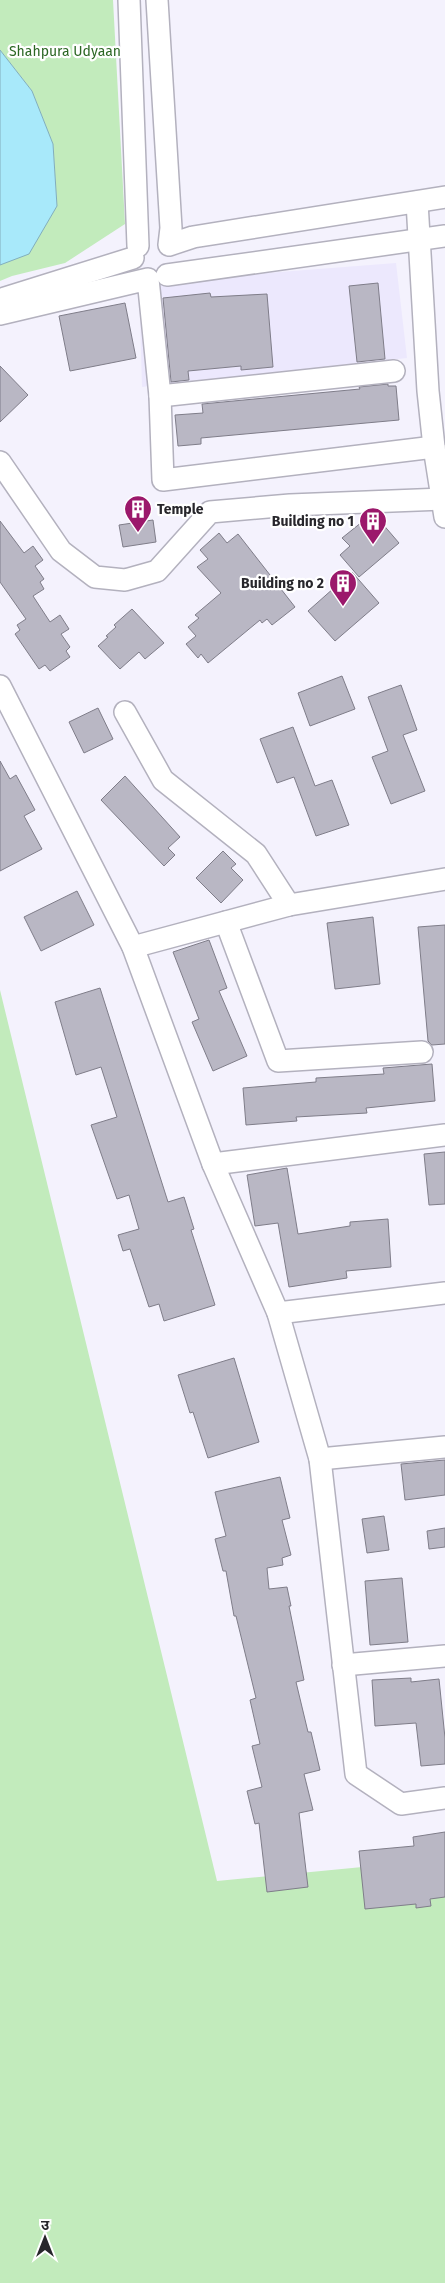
<svg xmlns="http://www.w3.org/2000/svg" width="445" height="2283" font-family="'Fira Sans','Noto Sans Devanagari',sans-serif">
<style>
.built{fill:#ece8fd}
.green{fill:#c2ebbc}
.water{fill:#a8e9fa;stroke:#81aebc}
.building{fill:#b9b7c4;stroke:#7f7d89}
.lines{fill:none;stroke-linecap:round;stroke-linejoin:round}
.minor-casing{stroke:#b3b1be;stroke-width:24}
.minor{stroke:#fff;stroke-width:21}
.labels{text-anchor:middle;dominant-baseline:central;stroke-width:4.5;stroke-linejoin:round;paint-order:stroke}
.park-label{font-size:14px;fill:#2c6724;stroke:#fff}
.poi-label{font-size:14px;font-weight:bold;fill:#27262b;stroke:#fff;text-anchor:end}
</style>
<rect width="100%" height="100%" fill="#f4f2fd"/>
<path class="built" d="M396 263 407 358 142 387 139 283Z"/>
<g class="green">
<path d="M0 0H113L125 224 65 263 12 276 0 281V265L29 253 57 206 53 144 32 91 0 50Z"/>
<path d="M0 990 217 1881 445 1859V2283H0Z"/>
</g>
<path class="water" d="M0 50 32 91 53 144 57 206 29 254 0 265Z"/>
<g class="building">
<path d="M378 283 385 359 357 362 349 286Z"/>
<path d="M210 293 211 297 267 294 273 367 241 370V366L188 371 189 380 171 382 163 298Z"/>
<path d="M125 303 136 358 70 371 59 316Z"/>
<path d="M0 366 28 395 0 422Z"/>
<path d="M388 384V386H396L399 420 201 438V444L178 446 175 415 203 413 202 404 360 389 359 387Z"/>
<path d="M153 520 156 542 123 547 119 525Z"/>
<path d="M0 521 24 553 33 546 43 560 35 566 44 579 40 582 44 589 33 596 50 622 60 615 69 629 61 634 70 647 66 651 70 657 50 671 45 665 39 669 15 634 20 630 17 625 26 619 0 582Z"/>
<path d="M362 522 370 531 381 522 399 543 359 577 340 555 350 546 342 538Z"/>
<path d="M219 533 227 543 238 534 295 607 272 625 267 619 262 623 260 620 208 663 201 654 198 658 186 644 196 636 188 627 199 618 195 615 221 593 197 567 208 559 200 550Z"/>
<path d="M352 572 379 603 335 641 308 611Z"/>
<path d="M132 609 164 643 145 659 139 652 120 669 98 646 108 637 106 636 116 627 114 625Z"/>
<path d="M342 676 355 709 310 726 298 693Z"/>
<path d="M401 685 417 730 403 735 425 791 391 804 372 757 388 751 368 697Z"/>
<path d="M98 708 113 739 84 753 69 722Z"/>
<path d="M293 727 315 786 332 780 349 825 316 836 294 777 277 783 260 739Z"/>
<path d="M0 761 10 779 16 775 35 810 24 816 42 849 0 871Z"/>
<path d="M125 776 180 837 168 848 175 855 164 866 101 800Z"/>
<path d="M223 851 236 864 231 868 243 880 221 903 196 878Z"/>
<path d="M77 891 94 925 41 951 24 917Z"/>
<path d="M373 917 380 984 335 989 327 923Z"/>
<path d="M445 925V1044L432 1045 428 1041 418 927Z"/>
<path d="M209 940 227 988 219 991 247 1056 213 1071 192 1022 199 1019 173 952Z"/>
<path d="M100 988 168 1202 184 1197 194 1229 191 1230 215 1305 164 1321 159 1304 149 1307 130 1249 123 1251 118 1235 139 1229 129 1195 117 1199 91 1125 117 1117 101 1067 76 1075 55 1002Z"/>
<path d="M432 1064 435 1101 366 1108 367 1113 296 1117 297 1121 246 1125 243 1088 316 1082V1078L384 1074 383 1068Z"/>
<path d="M445 1152V1204L429 1205 424 1154Z"/>
<path d="M287 1168 298 1234 350 1226V1222L388 1219 391 1267 346 1271 347 1278 289 1287 278 1223 255 1226 247 1175Z"/>
<path d="M234 1358 259 1442 208 1458 193 1412 190 1413 178 1375Z"/>
<path d="M445 1460V1495L405 1500 401 1464Z"/>
<path d="M280 1477 290 1518 282 1520 291 1555 282 1558 283 1565 267 1568 269 1589 287 1587 291 1606H289L304 1680 296 1682 308 1732H311L320 1770 304 1774 313 1810 299 1813 308 1887 267 1892 259 1823 255 1824 247 1791 262 1787 252 1746 260 1744 250 1700 256 1698 236 1616H234L226 1571H223L215 1539 226 1536 215 1492Z"/>
<path d="M384 1516 389 1550 367 1553 362 1519Z"/>
<path d="M445 1528V1547L429 1549 427 1531Z"/>
<path d="M402 1578 408 1642 370 1645 365 1581Z"/>
<path d="M411 1678V1682L439 1679 445 1738V1764L421 1766 416 1723 375 1726 372 1680Z"/>
<path d="M445 1832V1897L430 1899 431 1906 416 1908V1904L365 1909 359 1851 414 1846 413 1837Z"/>
</g>
<g class="lines">
<g class="minor-casing">
<g id="minor">
<path d="M129 0 138 246"/>
<path d="M157 0 171 228 169 245 193 237 445 197"/>
<path d="M417 202 428 391 434 447 445 517"/>
<path d="M167 275 445 236"/>
<path d="M5 298 133 258"/>
<path d="M0 314 148 279 160 396 163 480 434 447"/>
<path d="M160 396 394 371"/>
<path d="M0 462 61 551 95 577 125 580 157 571 210 512 290 505 443 499"/>
<path d="M0 686 133 947 213 1164 278 1313 320 1459 356 1774 401 1804 445 1798"/>
<path d="M125 712 163 780 256 854 289 905"/>
<path d="M226 922 278 1061 422 1052"/>
<path d="M133 947 289 905 445 879"/>
<path d="M213 1164 445 1135"/>
<path d="M278 1313 445 1293"/>
<path d="M320 1459 445 1447"/>
<path d="M343 1665 445 1656"/>
</g>
</g>
<use href="#minor" class="minor"/>
</g>
<defs>
<g id="building-pin" transform="scale(1.4375)"><path d="M0 17L-7.5 6A9.5 9.5 0 1 1 7.5 6Z" fill="#9b186b" stroke="#fff"/><path d="M-4-6H4V6H1V3H-1V6H-4ZM-2.5-4.3h1.7v1.8h-1.7ZM.8-4.3h1.7v1.8H.8ZM-2.5-1h1.7V.8h-1.7ZM.8-1h1.7V.8H.8Z" fill="#fff"/></g>
</defs>
<g fill-rule="evenodd">
<use href="#building-pin" x="138" y="509"/>
<use href="#building-pin" x="373" y="521"/>
<use href="#building-pin" x="343" y="583"/>
</g>
<g class="labels">
<g class="park-label">
<text x="65" y="51">Shahpura Udyaan</text>
</g>
<g class="poi-label">
<text x="157" y="509" text-anchor="start">Temple</text>
<text x="354" y="521">Building no 1</text>
<text x="324" y="583">Building no 2</text>
</g>
</g>
<g transform="translate(45 2238)" stroke="#ffffff" stroke-width="4" paint-order="stroke">
<path d="M0-4L9 19L0 12L-9 19Z" fill="#27262b"/>
<text y="-8" font-size="14" font-weight="bold" text-anchor="middle" fill="#27262b">उ</text>
</g>
</svg>
